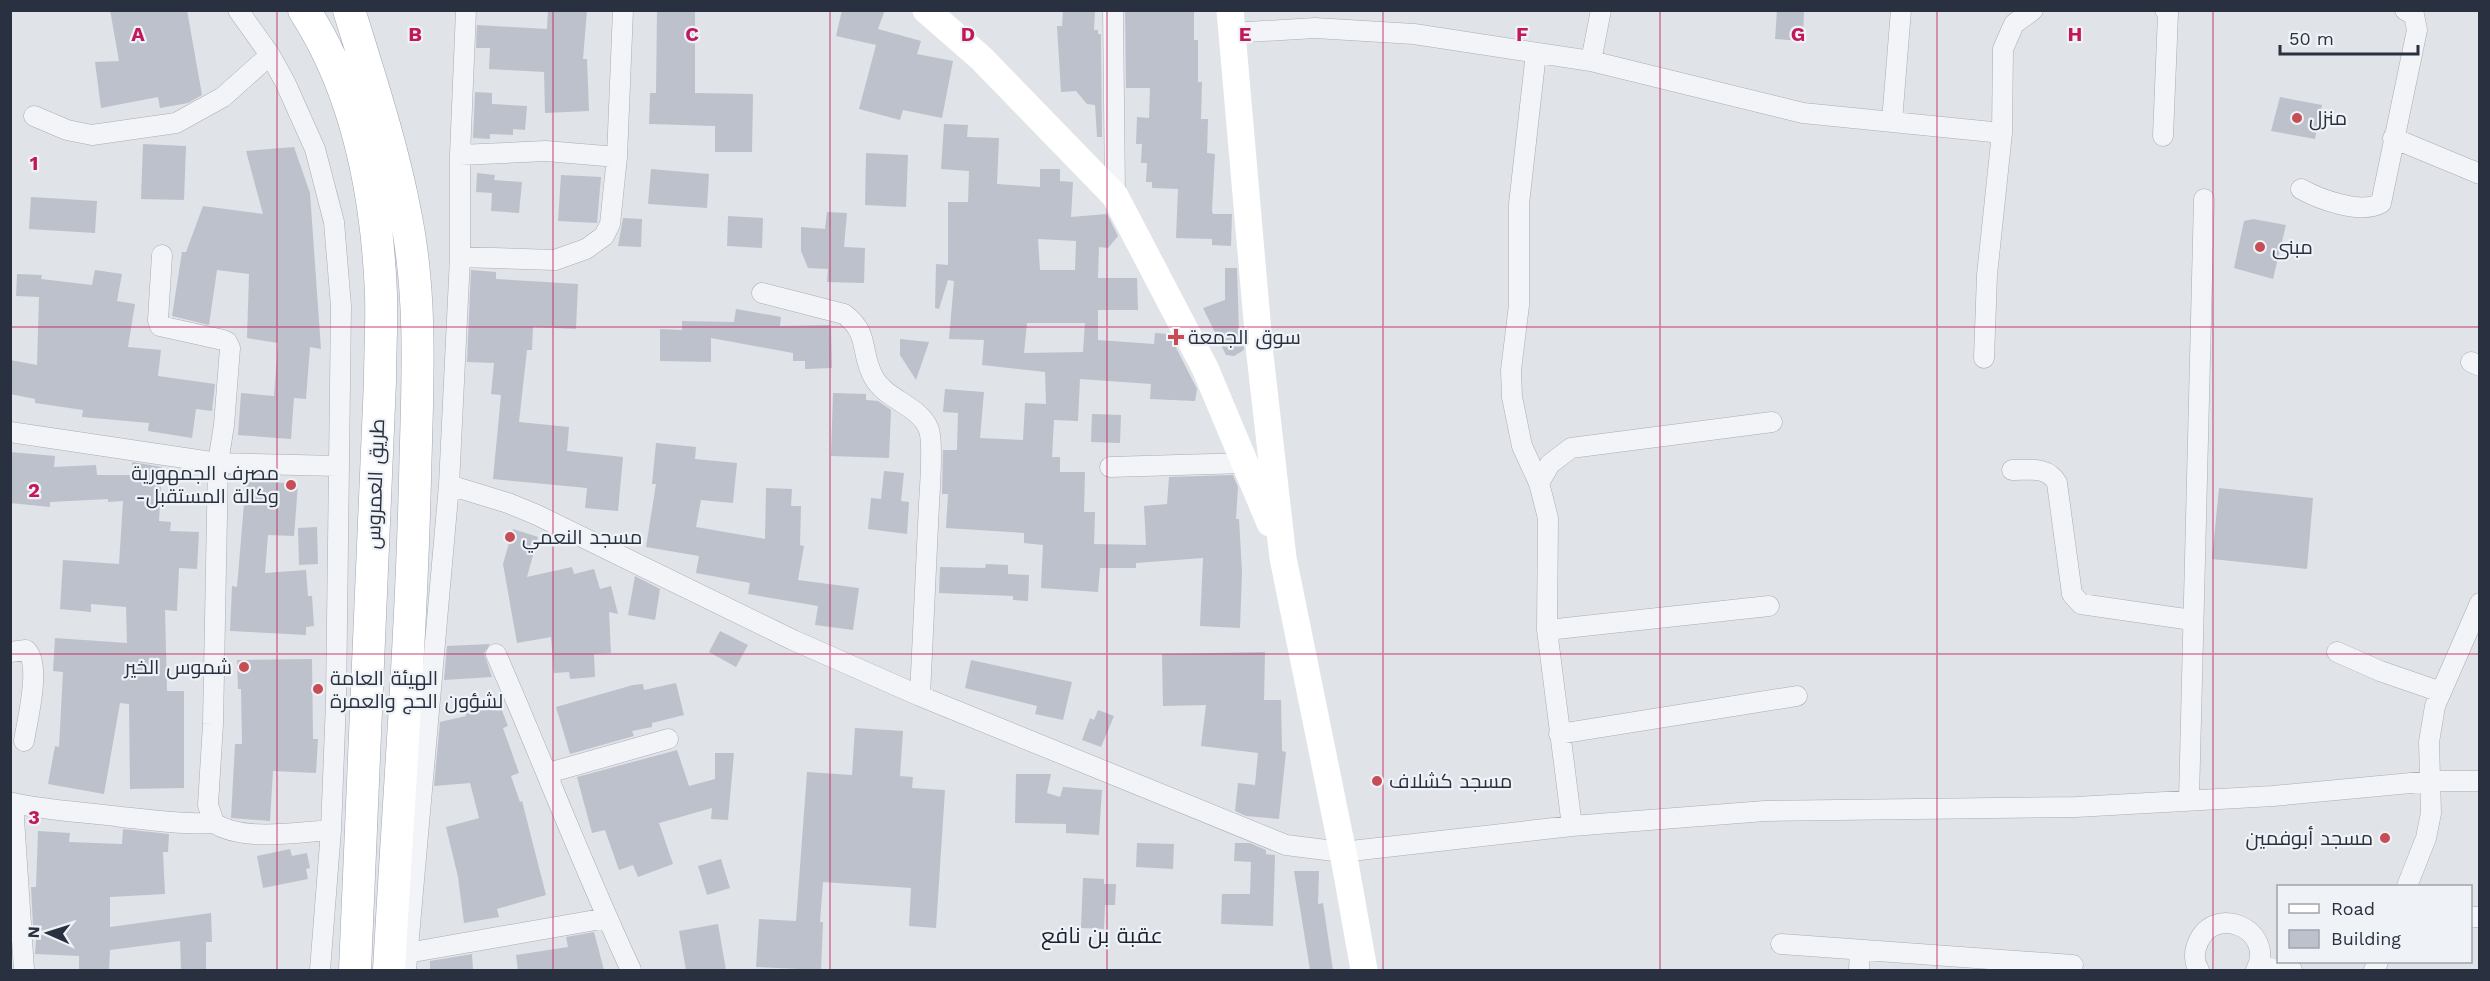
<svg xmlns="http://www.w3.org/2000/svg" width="2490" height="981" viewBox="0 0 2490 981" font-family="'Work Sans',Cairo,sans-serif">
  <rect width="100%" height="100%" fill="#e0e3e8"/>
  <path fill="#bdc1cb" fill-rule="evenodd" d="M110 10H187L202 95 188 103 160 108 158 97 101 108 95 62 119 61Z
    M548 10H587L583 59H587L589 111 545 113 544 72 489 69 490 48H476L477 25 547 29Z
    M842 10H885L878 29 921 41 917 54 953 61 942 118 903 110 900 120 859 109 876 45 836 36Z
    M1063 10H1095L1094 30H1098V34H1101L1102 137H1097L1095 105 1087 104 1076 91 1061 92 1057 26H1062Z
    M1125 10H1194V40H1198V82H1202L1201 119H1208L1207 153 1215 154 1212 211 1213 214H1232L1231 246 1212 245V239L1176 238 1178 189 1152 188V182H1146L1147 163H1141L1142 144H1136L1137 117 1149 118 1150 88H1126Z
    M1777 10H1804L1803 41 1775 39Z
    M657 12H695V93L753 94 752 152H715V126L649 124 650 93H656Z
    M475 92 492 93V104L527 106 525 130 513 129V135L490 134V139L473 138Z
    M2280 97 2322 105 2315 139 2271 131Z
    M944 124 968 125 967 137 999 138 997 184 1040 187V169H1060V181L1073 182 1071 217 1107 214 1118 236 1108 248 1099 247 1098 278H1137L1138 310H1098V340L1154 344 1155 333 1169 334 1197 389 1195 401 1150 399 1151 384 1080 379 1078 421 1054 420 1052 457H1060V472H1085L1084 512H1095L1094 544 1146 545 1144 506 1167 504 1169 477 1233 475 1238 487 1236 519H1239L1242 572 1240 628 1200 626 1203 558 1136 563V568H1100L1098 592 1041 588 1043 545 1024 543V533L946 528 948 494H942L943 450H957L958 413 943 412 945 389 984 392 980 438 1023 440 1025 403 1046 404 1045 372 982 365 984 340 949 339 954 281 948 280 939 309 935 308 936 264 948 265V202H968L969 171 941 169ZM1038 239 1076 241 1075 270H1040ZM1027 323H1085L1083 352 1024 353Z
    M143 144 186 146 184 200 141 199Z
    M294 147 310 193 321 349 310 347 306 399 294 398 291 439 238 435 241 393 274 396 278 343 247 338 249 274 217 270 209 325 172 316 182 252H186L203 206 263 214 246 151Z
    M866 153 908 155 906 207 865 205Z
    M651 169 709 174 707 208 648 204Z
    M477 173 495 175 494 180 522 182 519 213 491 211 492 193 476 192Z
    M561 175 601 177 597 223 558 221Z
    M31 197 97 201 95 233 29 229Z
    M827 212 847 213 844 247 865 248 864 283 827 282 828 269 808 268 801 251V227L825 229Z
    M728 216 763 218 762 248 727 246Z
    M623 218 642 219 641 247 618 246Z
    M2253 219 2286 225 2273 279 2234 268 2244 221Z
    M1225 268H1237L1239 333 1242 334 1244 350 1234 356 1226 355 1203 308 1225 300Z
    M95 270 122 274 117 301 135 304 128 347 161 350 158 376 215 384 212 411 196 409 192 438 148 431 149 423 82 417 83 410 35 403V399L10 394V360L37 365 39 297 16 296 17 274 42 275 41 279 92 285Z
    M471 270 496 272V279L578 284 576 329 533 327 532 350H527L519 422 569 427 567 451 623 457 618 511 585 508 587 488 493 479 501 395 491 394 494 363 467 362Z
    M736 309 781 317 780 326 831 325 832 368 805 369V361H793V353L711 338V362L660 361V329L682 330V321L734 322Z
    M900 339 929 342 916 380 900 355Z
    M833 393 866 394V400L878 401 891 410 889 458 831 456Z
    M1092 414 1121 415 1120 443 1091 442Z
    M656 443 696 447 695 459 737 463 733 503 701 500 696 527 765 539 766 488 792 489 791 506H801L800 545 804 546 798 580 859 588 853 630 815 625 818 606 748 594 750 583 696 573 699 556 646 547 656 484H652Z
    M10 452 55 456 54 467 96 465 97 475H132V462L162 467 159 521 171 522 170 531 199 532 197 569 179 568 177 611 165 610 167 691H184V788L130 789 129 704 120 703 104 794 48 784 55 746 59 747 63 672 53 671 55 638 127 643 126 607 91 604V612L60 609 63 560 119 564 123 501 108 502V499L50 502V507L10 503Z
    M884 471 904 473 901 501 909 502 907 534 868 529 871 498 881 499Z
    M246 480 298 484 294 536 268 535 265 573 306 570 308 596H312L314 626 306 627V635L230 631 232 586 237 587Z
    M2219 488 2313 498 2307 569 2212 559Z
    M317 527 318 564 299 565 298 528Z
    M513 529 538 537 527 577 572 567 574 574 594 569 600 589 611 586 618 614 609 612 611 653 594 654 595 677 570 679 569 672 554 673 551 637 517 643 503 564Z
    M986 564 1008 565V574L1029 575 1028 601 1013 600V596L939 593 940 567 985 568Z
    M635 576 660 589 655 620 628 615Z
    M720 631 748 645 736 667 709 652Z
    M490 644 484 653 492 677 444 680 447 646Z
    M1265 652 1264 700H1281L1282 751 1286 752 1279 819 1246 816 1235 811 1238 783 1255 785 1258 753 1201 746 1206 705 1163 706 1162 654Z
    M312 659 313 739H318L316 773 273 771 270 821 231 818 235 744H242L241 689H238L237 660Z
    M971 660 1072 682 1063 720 1035 714 1037 706 965 688Z
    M676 683 684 715 652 723V727L632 731 634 736 570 754 556 707 633 685 643 684 644 690Z
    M497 698 508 726 503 728 519 773 511 776 520 802 522 801 546 895 497 909 499 917 464 923 458 877 446 827 479 818 470 783 434 786 440 722 466 716 464 711Z
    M1098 710 1114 716 1101 747 1082 740 1090 718 1094 720Z
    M855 728 903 731 900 776 913 777 912 788 945 790 936 928 909 926 911 888 823 882 820 922H823L821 970 756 967 759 919 796 921 807 772 852 775Z
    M677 750 689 786 715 779V753H734L728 820 711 819 712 808 659 823 673 864 638 877 633 865 619 870 605 830 592 833 577 777Z
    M1016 774H1051L1047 793 1060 797 1063 787 1102 790 1099 835 1066 833V824L1015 823Z
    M123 829 169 834 168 852H163L165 894 110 897V927L211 913 212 942H206V970H181L180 941 110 950 109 970H79V956L35 954 37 926H33L31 887H36L38 831 70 833 69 842 122 844Z
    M1137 843 1174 844 1173 869 1136 867Z
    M1235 843H1250L1266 850V854L1275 855 1273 926 1221 924 1222 894H1250L1251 862 1234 861Z
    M290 849 292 856 307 853 310 868 306 869 308 879 263 888 257 856Z
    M721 859 730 888 707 895 698 866Z
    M1294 871H1319L1318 904 1323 903 1333 970H1310Z
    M1083 878 1104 879V884H1116L1115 905H1105L1104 929 1081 928Z
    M718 924 726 970H686L679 931Z
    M594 932 604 970H518L516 955 568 947 566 937Z
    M472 954 473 970H430V961Z"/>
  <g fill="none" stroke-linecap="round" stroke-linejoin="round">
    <defs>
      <path id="street" d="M238 10 270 55 285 82 315 149 334 222 341 306 336 702 331 830 320 970
        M1113 10 1115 196
        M1231 33 1315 28 1414 34 1591 61 1803 113 2002 133
        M1536 53 1519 204V305L1511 370 1512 397 1522 446 1539 483 1548 518 1547 630 1572 826
        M1591 61 1601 10
        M34 116 67 130 92 135 176 123 223 97 270 55
        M1892 121 1901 10
        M2163 136 2168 14 2165 10
        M2393 138 2480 174
        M460 155 546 151 617 157
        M2301 189C2319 199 2361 215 2381 203L2417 30 2414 15 2405 10
        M460 257 555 260 586 249 604 236 610 224 617 157 623 10
        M762 293 844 314C871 334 859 352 874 378 886 400 921 406 929 430 933 442 930 489 929 504 926 568 923 632 920 696
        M1984 358 1987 275 2002 133 2003 49 2014 24 2033 10
        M2471 362 2480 366
        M10 432 218 463 339 466
        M1110 467 1246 463
        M2012 470C2029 470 2048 466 2057 483L2072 594 2081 604 2192 620
        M1539 483 1550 464 1571 448 1772 422
        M449 485 508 503 537 515 793 640 920 696 1286 845 1342 852 1572 826 1765 811 2076 807 2273 796 2432 781H2480
        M1547 630 1769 606
        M10 652 26 650C42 664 27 721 24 741
        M2337 652 2380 671 2441 692
        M496 654C542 759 583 867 631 970
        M1559 734 1797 696
        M548 773 668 739
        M2189 799 2204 199
        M214 823C243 842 297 832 331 830
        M2407 886 2426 838 2431 813 2429 742 2435 706 2480 603
        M2470 917H2480
        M1781 944 2073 965
        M407 953 607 918
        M2258 967 2292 970
        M24 970 13 803C49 811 85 812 122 817 153 820 183 825 214 823L208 805 213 724 218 463 224 425 230 348 227 342 223 340 160 326 158 320 162 255
        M406 970 449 485 460 257V155L466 10
        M1859 970 1860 951
        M2199 970C2195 964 2194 955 2196 948 2210 900 2277 929 2256 970
        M2374 970 2378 962"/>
      <path id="primary" d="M304 10C358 93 377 197 381 294 382 323 380 352 380 381L355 970
        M349 10C370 78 393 147 406 217 423 303 417 393 415 479 411 643 398 807 389 970"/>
    </defs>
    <use href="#street" stroke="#a9adb5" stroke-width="21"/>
    <use href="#primary" stroke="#a0a6b3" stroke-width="33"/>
    <use href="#street" stroke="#f2f4f7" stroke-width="20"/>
    <path stroke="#fff" stroke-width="27" d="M926 10 981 58 1115 196 1205 368 1270 523
      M1230 10 1260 355 1283 558 1345 863 1364 970"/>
    <use href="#primary" stroke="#fff" stroke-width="32"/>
  </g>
  <path fill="none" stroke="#c2185b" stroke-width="1.5" stroke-opacity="0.55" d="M277 10V970M553 10V970M830 10V970M1107 10V970M1383 10V970M1660 10V970M1937 10V970M2213 10V970M10 327H2480M10 654H2480"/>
  <g fill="#c64c55" stroke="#eff2f6" stroke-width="2">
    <circle cx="2297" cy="118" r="6"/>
    <circle cx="2260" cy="247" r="6"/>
    <path d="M1173 328h6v6h6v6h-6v6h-6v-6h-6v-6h6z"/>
    <circle cx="291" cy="485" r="6"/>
    <circle cx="510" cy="537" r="6"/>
    <circle cx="244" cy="667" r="6"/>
    <circle cx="318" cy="689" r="6"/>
    <circle cx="1377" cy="781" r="6"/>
    <circle cx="2385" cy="838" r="6"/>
  </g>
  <g text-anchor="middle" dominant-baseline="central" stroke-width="4.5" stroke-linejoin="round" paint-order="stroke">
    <g font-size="20" fill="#29303f" stroke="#eff2f6" text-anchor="start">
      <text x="2309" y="118">منزل</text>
      <text x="2272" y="247">مبنى</text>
      <text x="1188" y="337">سوق الجمعة</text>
      <text x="279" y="473" text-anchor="end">مصرف الجمهورية<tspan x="279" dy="23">-وكالة المستقبل</tspan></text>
      <text x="522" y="537">مسجد النعمي</text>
      <text x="232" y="667" text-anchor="end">شموس الخير</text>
      <text x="330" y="678">الهيئة العامة<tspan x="330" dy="23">لشؤون الحج والعمرة</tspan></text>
      <text x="1389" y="781">مسجد كشلاف</text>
      <text x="2373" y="838" text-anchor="end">مسجد أبوفمين</text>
    </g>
    <g font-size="20" fill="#29303f" stroke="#eff2f6">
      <text transform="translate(375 484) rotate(-88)">طريق العمروس</text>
    </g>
    <g font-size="22" fill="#1c212f" stroke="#eff2f6">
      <text x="1102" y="935">عقبة بن نافع</text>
    </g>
  </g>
  <g font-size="20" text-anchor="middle" font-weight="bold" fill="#c2185b" stroke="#eff2f6" stroke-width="4.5" stroke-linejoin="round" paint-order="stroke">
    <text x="138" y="41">A</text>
    <text x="415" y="41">B</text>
    <text x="692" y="41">C</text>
    <text x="968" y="41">D</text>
    <text x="1245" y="41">E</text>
    <text x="1522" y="41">F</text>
    <text x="1798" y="41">G</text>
    <text x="2075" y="41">H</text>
    <text x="34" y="170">1</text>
    <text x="34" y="497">2</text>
    <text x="34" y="824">3</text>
  </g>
  <rect width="2490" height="981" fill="none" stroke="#29303f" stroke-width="24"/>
  <rect x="2277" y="885" width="195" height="78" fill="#eff2f6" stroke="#a0a4ad" stroke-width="1.5"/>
  <rect x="2289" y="904" width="30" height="9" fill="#ffffff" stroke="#a0a4ad" stroke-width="1.5"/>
  <text x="2331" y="915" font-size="18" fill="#29303f">Road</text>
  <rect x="2289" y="930" width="30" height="18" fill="#bdc1cb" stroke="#a0a4ad" stroke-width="1.5"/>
  <text x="2331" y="945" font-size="18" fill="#29303f">Building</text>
  <g transform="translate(48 933) rotate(273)" stroke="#eff2f6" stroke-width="4.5" paint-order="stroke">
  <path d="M0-4.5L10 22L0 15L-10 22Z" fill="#29303f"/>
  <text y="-9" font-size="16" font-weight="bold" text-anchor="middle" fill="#29303f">N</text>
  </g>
  <path d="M2280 45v9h138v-9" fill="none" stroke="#29303f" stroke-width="3"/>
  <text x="2289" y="45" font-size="18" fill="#29303f" stroke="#eff2f6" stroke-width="4.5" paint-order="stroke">50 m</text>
</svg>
